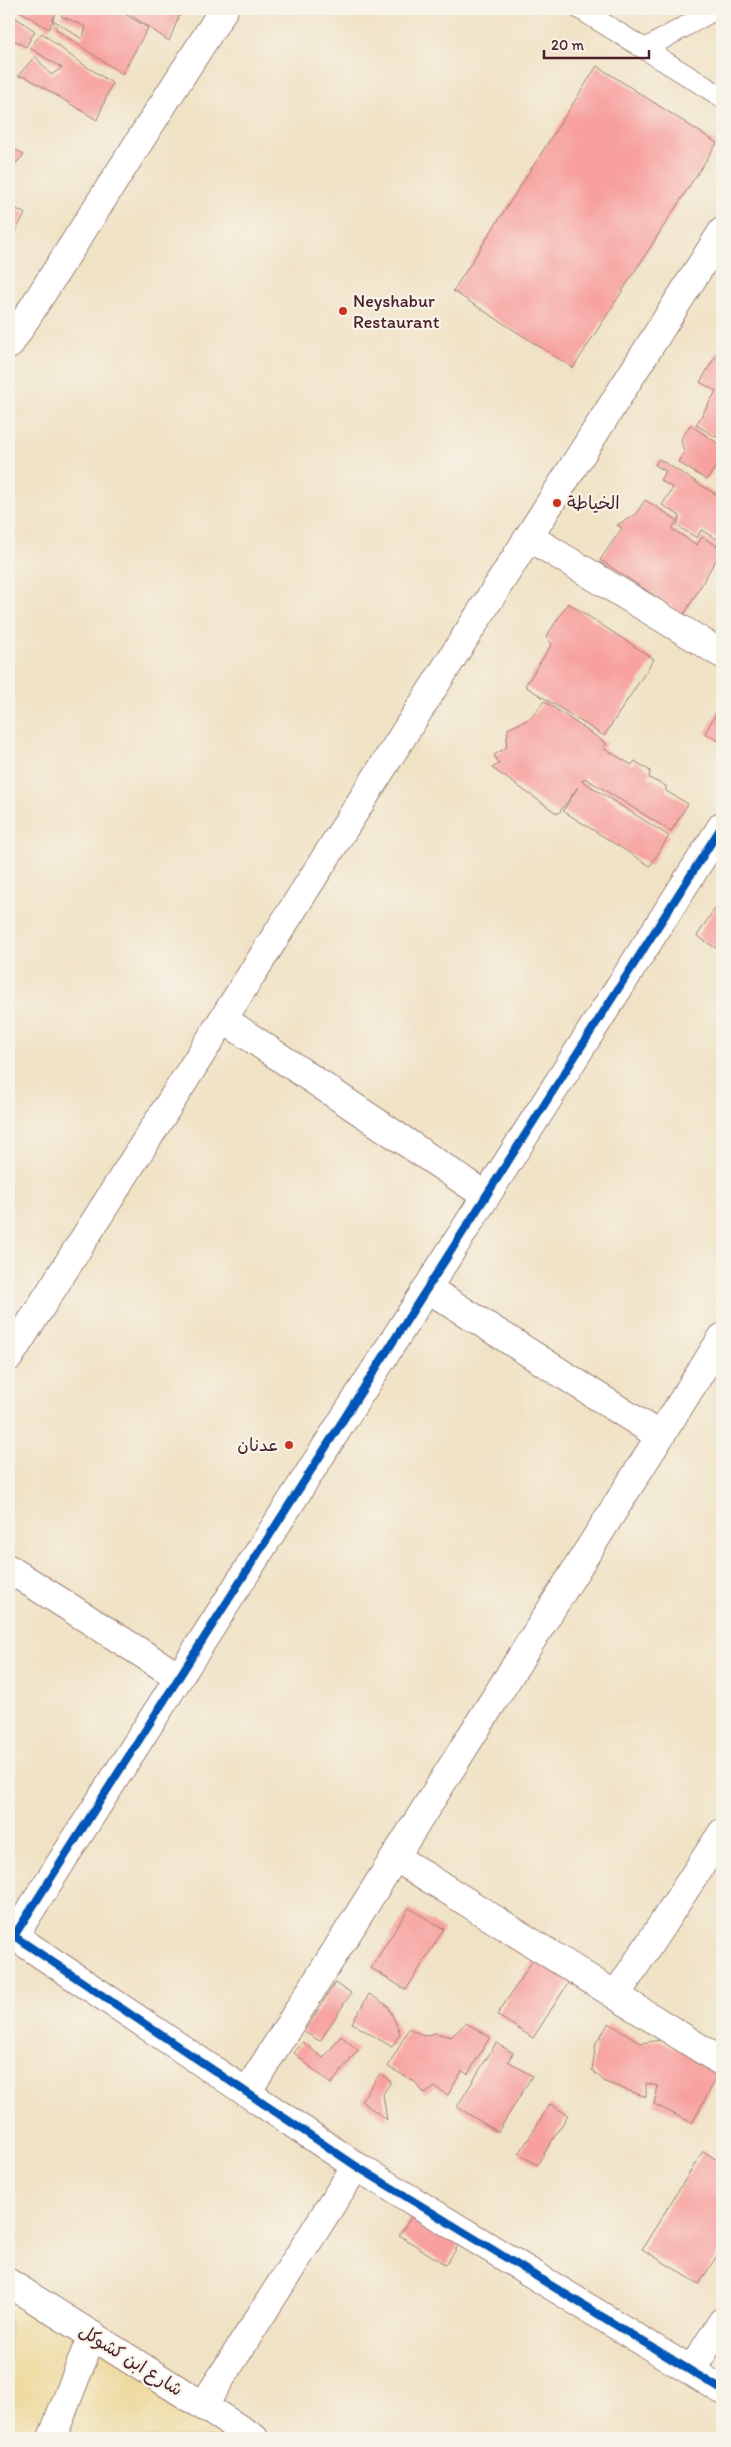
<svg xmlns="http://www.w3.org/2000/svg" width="731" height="2447" viewBox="0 0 731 2447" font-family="Itim,'Playpen Sans Arabic',sans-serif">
  <rect width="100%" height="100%" fill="#f7f3e8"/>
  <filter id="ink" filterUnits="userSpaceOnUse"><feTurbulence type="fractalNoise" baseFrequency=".02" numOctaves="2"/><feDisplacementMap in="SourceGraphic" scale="10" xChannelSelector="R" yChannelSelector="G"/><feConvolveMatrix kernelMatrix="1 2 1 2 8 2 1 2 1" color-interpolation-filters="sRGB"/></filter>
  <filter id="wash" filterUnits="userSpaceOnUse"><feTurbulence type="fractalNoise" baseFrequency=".0096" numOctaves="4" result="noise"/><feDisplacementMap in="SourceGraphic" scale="20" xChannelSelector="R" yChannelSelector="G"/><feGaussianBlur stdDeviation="1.12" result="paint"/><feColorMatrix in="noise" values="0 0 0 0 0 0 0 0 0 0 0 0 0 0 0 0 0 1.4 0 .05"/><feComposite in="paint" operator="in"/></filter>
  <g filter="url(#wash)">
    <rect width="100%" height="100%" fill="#f0e2c5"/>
    <path fill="#eeda9e" stroke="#9c7c64" d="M9 2283 240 2438H9Z"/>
    <g id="blocks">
      <path fill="#f7a09f" d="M16 9H57L49 29Z
        M68 9H117L148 28 122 74 58 31 52 19 82 39 86 27 61 16Z
        M122 9H182L169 41Z
        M9 13 35 31 26 47 9 37Z
        M42 33 75 59 112 83 97 120 26 77 18 76 35 56 51 75 62 68 30 48Z
        M597 66 717 143 573 368 453 291Z
        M9 145 24 155 9 170Z
        M9 204 25 214 9 242Z
        M718 352 722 354V440L696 425 716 391 700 382Z
        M690 425 722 446V457L707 480 678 462 684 452 681 439Z
        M659 459 722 498V538L720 541 701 530 697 538 677 526 680 516 662 505 673 488 660 480 666 471 655 465Z
        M722 460V479L716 469Z
        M645 500 677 520 672 529 697 545 702 537 722 549 684 615 600 560 622 528 617 525 636 514Z
        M568 603 654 659 604 736 525 686 552 644 546 637Z
        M544 701 607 744 603 748 632 765 635 761 650 771 649 778 666 786V791L688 804 671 831 585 778 582 781 669 836 650 866 563 811 578 787 558 814 492 768 499 764 494 755 506 748 508 729 531 718Z
        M722 703V743L705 733Z
        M722 897V952L697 936Z
        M409 1908 444 1929 406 1990 371 1968Z
        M539 1951 574 1974 533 2038 497 2015Z
        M335 1983 351 1993 320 2041 304 2032Z
        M369 1994 388 2006 400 2033 392 2047 352 2023Z
        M466 2023 490 2037 468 2074 462 2071 448 2095 435 2087 425 2094 414 2081 388 2067 409 2028 424 2036 435 2033 451 2037Z
        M609 2023 641 2043 660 2040 720 2072 692 2123 654 2104 658 2086 646 2083V2097L605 2082 592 2070 596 2043Z
        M341 2036 358 2050 331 2084 294 2053 303 2042 323 2058Z
        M496 2043 513 2053 508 2061 532 2076 498 2132 457 2107Z
        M380 2074 391 2082 383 2094 387 2120 361 2101Z
        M550 2104 568 2115 537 2165 519 2154Z
        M703 2151 722 2163V2217L719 2223 722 2228V2248L699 2284 642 2249Z
        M416 2210 462 2240 446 2265 399 2235Z"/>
    </g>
  </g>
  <g filter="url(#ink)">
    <use href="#blocks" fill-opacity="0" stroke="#9d8078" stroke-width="1"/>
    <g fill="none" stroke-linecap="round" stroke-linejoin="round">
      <defs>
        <path id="service" d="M580 9 722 97
          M645 49 716 9"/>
        <path id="minor" d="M9 345 224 9
          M529 537 722 654
          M722 826 14 1936 356 2166 722 2390
          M223 1019 486 1196
          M427 1288 660 1436
          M9 1569 179 1677
          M395 1857 722 2062
          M616 1995 722 1833
          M247 2092 722 1338
          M691 2371 722 2322
          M203 2406 356 2166
          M52 2438 92 2335"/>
        <path id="tertiary" d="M9 1357 722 232
          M9 2283 254 2438"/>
      </defs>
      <use href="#service" stroke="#9d8078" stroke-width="22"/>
      <use href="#minor" stroke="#9d8078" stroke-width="30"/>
      <use href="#tertiary" stroke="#9d8078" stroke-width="30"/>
      <use href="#service" stroke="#fff" stroke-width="20"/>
      <use href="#minor" stroke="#fff" stroke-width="28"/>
      <use href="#tertiary" stroke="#fff" stroke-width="28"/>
      <defs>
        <path id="cycleway" d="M722 826 14 1936 356 2166 722 2390"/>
      </defs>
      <use href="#cycleway" stroke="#f7f3e8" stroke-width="11"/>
      <use href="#cycleway" stroke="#0057b8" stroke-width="8"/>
    </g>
  </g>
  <g fill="#c8321e" stroke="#f7f3e8" stroke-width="2">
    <circle cx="343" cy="311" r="5"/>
    <circle cx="557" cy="503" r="5"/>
    <circle cx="289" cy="1445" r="5"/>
  </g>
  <g text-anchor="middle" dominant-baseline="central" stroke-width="4.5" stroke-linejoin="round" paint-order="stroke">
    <g font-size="18" fill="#4a1f2b" stroke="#f7f3e8" text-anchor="start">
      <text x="353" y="301">Neyshabur<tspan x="353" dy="21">Restaurant</tspan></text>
      <text x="567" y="503">الخياطة</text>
      <text x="279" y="1445" text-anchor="end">عدنان</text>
    </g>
    <g font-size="18" fill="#4a1f2b" stroke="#f7f3e8">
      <text transform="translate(131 2360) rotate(32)">شارع ابن كشوكل</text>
    </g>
  </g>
  <rect width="731" height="2447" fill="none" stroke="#f7f3e8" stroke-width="30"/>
  <path d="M544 50v8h105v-8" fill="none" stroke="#4a1f2b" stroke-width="2.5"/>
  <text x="551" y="50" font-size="15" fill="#4a1f2b" stroke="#f7f3e8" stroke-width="4" paint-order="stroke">20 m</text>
</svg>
